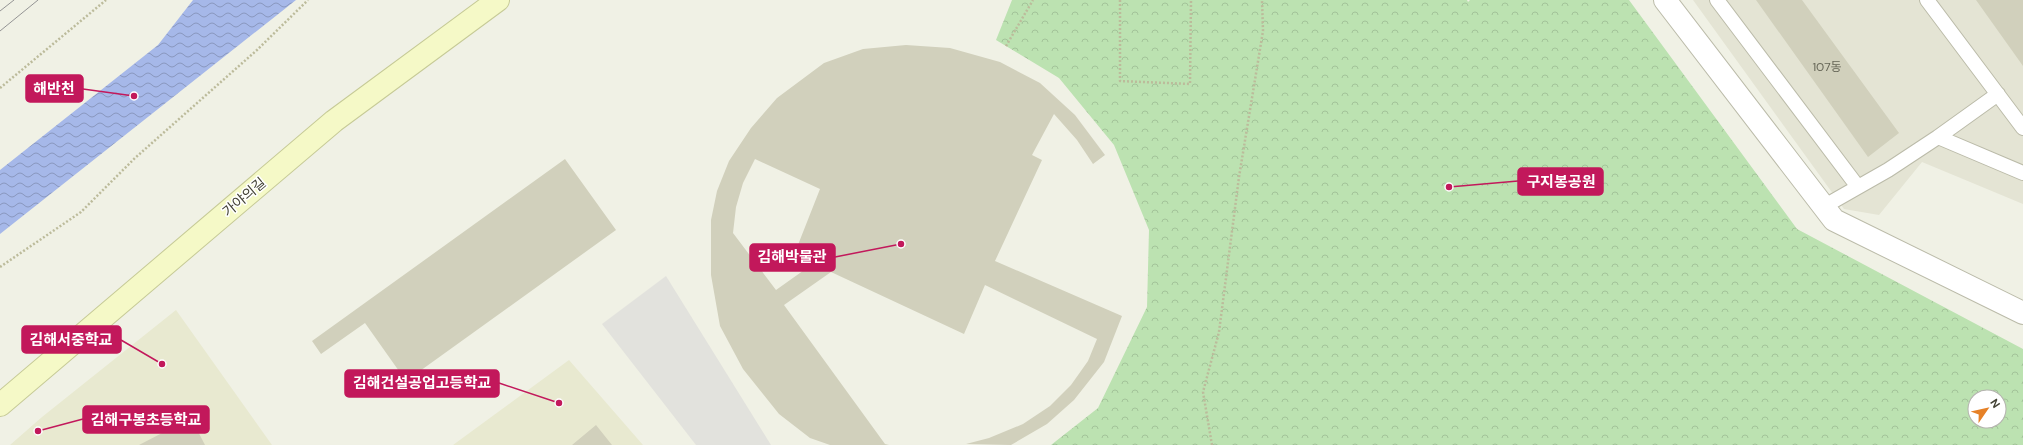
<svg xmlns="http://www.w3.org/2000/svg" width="2023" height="445" viewBox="0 0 2023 445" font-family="'DM Sans','Noto Sans KR',sans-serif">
  <defs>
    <pattern id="park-crowns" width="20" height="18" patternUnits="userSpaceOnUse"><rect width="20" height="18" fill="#bce2b1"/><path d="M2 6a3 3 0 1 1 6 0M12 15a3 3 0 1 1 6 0" fill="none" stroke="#a3c399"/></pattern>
    <pattern id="water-waves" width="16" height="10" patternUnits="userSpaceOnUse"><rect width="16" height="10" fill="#a6b8e9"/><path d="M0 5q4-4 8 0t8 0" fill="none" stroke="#8997be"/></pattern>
  </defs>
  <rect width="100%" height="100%" fill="#f0f1e5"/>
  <path fill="#e4e4d4" d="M1693 0H2023V204L1922 162 1879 215 1844 209Z"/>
  <path fill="#e8e9d0" d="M176 310 272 445H10L42 417Z
    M569 360 643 445H453Z"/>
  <path fill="url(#park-crowns)" fill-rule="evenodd" d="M1012 0H1467L1468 2 1470 0H1629L1797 229 2023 349V445H1051L1098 408 1147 307 1149 230 1114 145 1059 78 996 40ZM1975 397H1999V421H1975Z"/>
  <path fill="#e2e2dd" d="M666 276 771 445H696L602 324Z"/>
  <path fill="url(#water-waves)" d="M193 0H296L0 234V170L158 45Z"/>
  <path fill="#d1d0bc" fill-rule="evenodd" d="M1756 0H1802L1899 133 1868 157Z
    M1976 0H2023V66Z
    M906 45 950 48 1000 62 1040 83 1075 115 1105 155 1093 164 1077 140 1054 114 1032 155 1042 160 995 261 1122 316 1104 362 1074 400 1047 424 1011 445 966 444 989 438 1023 424 1050 406 1071 385 1088 361 1097 339 985 285 964 334 831 272 784 305 885 444 889 445H830L810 438 779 414 743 369 720 326 711 275V220L717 191 729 161 751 128 777 98 824 63 863 49ZM755 159 820 189 794 255 814 263 776 290 733 233 736 207 743 183Z
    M565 159 616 230 406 381 365 323 321 354 312 341Z
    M191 418 205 445H139Z
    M596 425 612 445H572Z"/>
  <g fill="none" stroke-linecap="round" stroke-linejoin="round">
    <defs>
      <path id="lane" d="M1717 0 1858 187
        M1927 0 2023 128
        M1938 137 1998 94
        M1823 207 1888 170 1938 137 2023 173"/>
      <path id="street" d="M1665 0 1834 220 2023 313"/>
      <path id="secondary" d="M0 405 334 121 498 0"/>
    </defs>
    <use href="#lane" stroke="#bbbba9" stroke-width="16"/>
    <use href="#street" stroke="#bbbba9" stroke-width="24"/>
    <use href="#secondary" stroke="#c6ca96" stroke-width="24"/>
    <path stroke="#bcbb9b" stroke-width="2.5" stroke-dasharray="2 2" stroke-linecap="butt" d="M1120 0V81L1190 84 1191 0
      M1006 46 1033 0
      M0 88 106 0
      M0 267 81 212 135 158 257 50 308 0
      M1212 445 1203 392 1219 332 1239 177 1263 31 1262 0"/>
    <use href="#lane" stroke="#fff" stroke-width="14"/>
    <use href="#street" stroke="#fff" stroke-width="22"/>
    <use href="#secondary" stroke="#f5f9c7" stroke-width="22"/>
    <path stroke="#949494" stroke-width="1" d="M0 11 14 0
      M0 31 38 0"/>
  </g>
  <g text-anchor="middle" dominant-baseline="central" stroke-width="3" stroke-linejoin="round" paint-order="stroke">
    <g font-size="12" fill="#666657">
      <text x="1827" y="67">107동</text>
    </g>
    <g font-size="14" fill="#434235" stroke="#fff">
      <text transform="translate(244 197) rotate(-40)">가야의길</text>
    </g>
  </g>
  <path fill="none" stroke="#c2185b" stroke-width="1.5" d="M134 96L83 89M1449 187L1518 181M901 244L835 257M162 364L121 340M559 403L499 383M38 431L83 419"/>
  <g fill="#c2185b" stroke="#fff" stroke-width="1.5">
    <circle cx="134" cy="96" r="4"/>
    <circle cx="1449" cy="187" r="4"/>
    <circle cx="901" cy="244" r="4"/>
    <circle cx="162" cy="364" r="4"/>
    <circle cx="559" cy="403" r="4"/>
    <circle cx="38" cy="431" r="4"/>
  </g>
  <g fill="#c2185b" stroke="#c2185b" stroke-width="1.5">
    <rect x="26" y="75" width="57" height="27" rx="4"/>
    <rect x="1518" y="168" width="85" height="27" rx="4"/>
    <rect x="750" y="244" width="85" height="27" rx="4"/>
    <rect x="22" y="326" width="99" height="27" rx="4"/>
    <rect x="345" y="370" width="154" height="27" rx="4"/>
    <rect x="83" y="406" width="126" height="27" rx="4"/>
  </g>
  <g font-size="15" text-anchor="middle" font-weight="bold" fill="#fff">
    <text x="54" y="94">해반천</text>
    <text x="1561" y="187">구지봉공원</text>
    <text x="792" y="262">김해박물관</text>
    <text x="71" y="345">김해서중학교</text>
    <text x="422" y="388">김해건설공업고등학교</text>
    <text x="146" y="425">김해구봉초등학교</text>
  </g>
  <g transform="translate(1987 409) rotate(56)"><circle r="19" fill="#ffffff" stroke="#b4b3ae"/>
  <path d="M0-3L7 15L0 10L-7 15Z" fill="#e68127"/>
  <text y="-6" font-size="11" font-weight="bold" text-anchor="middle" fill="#434235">N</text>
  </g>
</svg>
